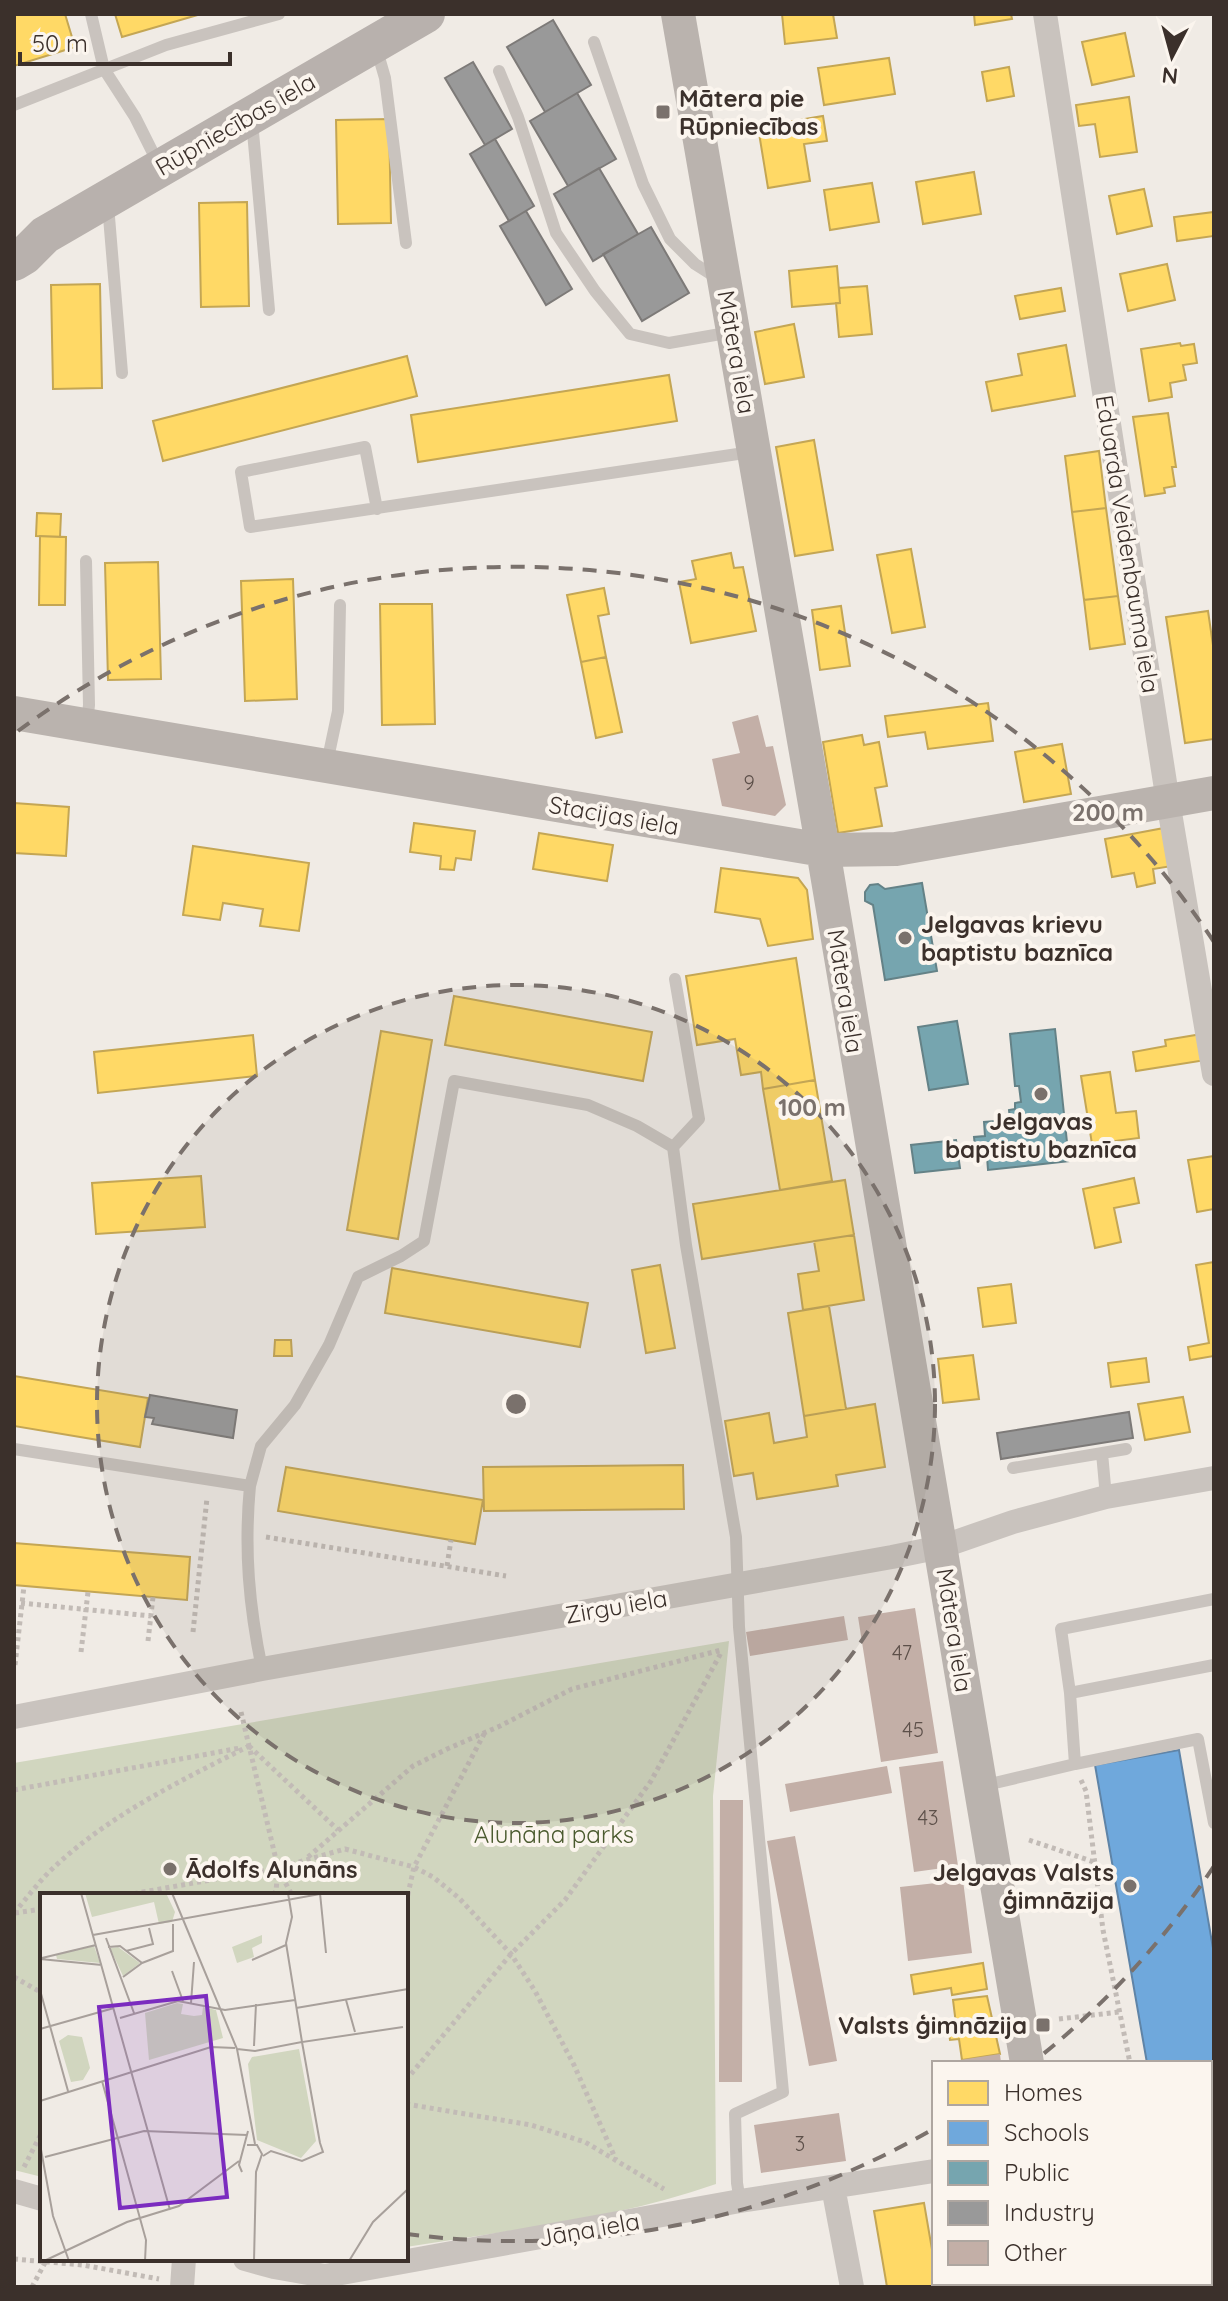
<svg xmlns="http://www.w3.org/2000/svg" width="1228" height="2301" viewBox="0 0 1228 2301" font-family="Quicksand,sans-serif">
  <rect width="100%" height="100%" fill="#f0ebe5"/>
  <path fill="#d1d6bf" d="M729 1641 713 1796 716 2184C617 2219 509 2230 406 2247V1895H42V2177L14 2170V1763Z"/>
  <path fill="#ffd966" stroke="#c4a654" stroke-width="2" d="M14 14H65L75 47 14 66Z
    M115 14H201L122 37Z
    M782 14H833L837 38 785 44Z
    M974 14H1011L1012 19 975 25Z
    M1125 33 1134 76 1092 85 1082 42Z
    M889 58 895 94 824 105 818 68Z
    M1009 67 1014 96 987 101 982 72Z
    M1129 97 1137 152 1100 157 1095 124 1079 126 1076 105Z
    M823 116 827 141 804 144 810 181 768 188 758 127Z
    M389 119 391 223 338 224 336 120Z
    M974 172 981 214 923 224 916 182Z
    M872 183 879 222 830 230 824 190Z
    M1144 189 1152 226 1117 234 1109 196Z
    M247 202 249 306 201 307 199 203Z
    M1214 212V236L1177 241 1174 217Z
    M1167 264 1175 300 1128 311 1120 274Z
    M837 266 840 303 792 307 789 271Z
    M100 284 102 388 53 389 51 285Z
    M867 286 872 334 839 337 836 303H840L839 288Z
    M1061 288 1065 311 1020 319 1015 296Z
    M794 324 804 377 765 384 755 332Z
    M1180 343 1181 346 1194 344 1197 363 1183 365 1186 380 1170 383 1172 397 1149 401 1141 349Z
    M1066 345 1075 396 992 411 986 382 1022 375 1018 354Z
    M407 356 417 396 163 461 153 421Z
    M669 375 677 421 418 462 411 415Z
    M1168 413 1176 467H1172L1175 486 1164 488 1165 493 1145 496 1133 417Z
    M814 440 833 550 795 556 776 447Z
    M1099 451 1106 508 1072 512 1065 456Z
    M1106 508 1118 596 1084 600 1072 512Z
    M37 513 61 514 60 537 36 536Z
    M40 536 66 537 65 605H39Z
    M911 549 925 627 892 633 877 555Z
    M731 553 734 568 743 567 756 631 691 643 679 582 696 579 692 561Z
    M158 562 161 679 108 680 105 563Z
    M293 579 297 699 245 701 241 581Z
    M604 588 609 614 598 616 606 657 581 662 567 595Z
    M1118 596 1125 644 1090 649 1084 600Z
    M380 604H432L435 724 382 725Z
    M841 606 850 666 820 670 812 610Z
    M1208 611 1214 652V739L1185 743 1166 617Z
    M606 657 622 732 596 738 581 662Z
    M988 703 993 741 928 749 925 732 888 737 885 716Z
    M862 735 864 745 879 742 887 786 875 788 882 826 838 833 823 742Z
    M1062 744 1071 794 1024 802 1015 752Z
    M14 803 69 807 66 856 14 853Z
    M414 823 475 831 471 860 456 858 454 870 440 869 441 856 410 852Z
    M1164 828 1172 866 1153 869 1155 883 1137 887 1134 873 1112 877 1105 839Z
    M539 833 613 845 607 881 533 869Z
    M193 846 309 863 299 931 260 926 263 909 223 903 220 920 183 915Z
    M721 868 798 878 807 890 813 939 768 946 760 919 715 912Z
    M796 958 815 1080 763 1089 761 1072 741 1075 735 1039 697 1045 686 976Z
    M454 996 652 1032 643 1081 445 1045Z
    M381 1031 432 1040 398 1239 347 1230Z
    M1202 1034 1206 1060 1136 1071 1133 1052 1166 1046 1165 1040Z
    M253 1035 257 1076 98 1093 94 1052Z
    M1110 1072 1116 1113 1136 1111 1139 1138 1092 1144 1081 1076Z
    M815 1080 832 1181 780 1190 763 1089Z
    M1214 1156V1209L1197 1212 1188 1160Z
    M201 1176 205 1227 96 1234 92 1183Z
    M1134 1178 1139 1203 1114 1208 1121 1242 1095 1248 1083 1189Z
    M845 1180 854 1235 702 1259 693 1204Z
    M854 1235 864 1300 803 1310 798 1274 819 1271 814 1241Z
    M1214 1262V1356L1190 1360 1188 1347 1209 1343 1196 1265Z
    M660 1265 675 1348 646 1353 632 1270Z
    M392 1268 588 1303 580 1347 385 1313Z
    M1011 1284 1016 1323 983 1327 978 1288Z
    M829 1306 846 1409 804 1416 788 1313Z
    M275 1340H291L292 1356H274Z
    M973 1355 979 1399 943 1403 938 1359Z
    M1146 1358 1149 1382 1111 1387 1108 1363Z
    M14 1376 148 1398 140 1447 14 1426Z
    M1183 1397 1190 1432 1145 1440 1138 1404Z
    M875 1404 885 1467 836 1475 838 1486 757 1499 753 1473 734 1476 725 1421 769 1413 774 1443 807 1437 804 1416Z
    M683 1465 684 1509 484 1511 483 1467Z
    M286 1467 483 1500 475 1544 278 1511Z
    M14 1543 190 1557 187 1600 14 1585Z
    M983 1963 987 1989 952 1995 951 1988 914 1994 911 1975Z
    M987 1996 1000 2054 962 2060 959 2039 950 2040 948 2026 956 2024 953 2000Z
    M924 2203 934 2261V2283H938V2287H887L874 2211Z"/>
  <path fill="#6fa8dc" stroke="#5f84a7" stroke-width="2" d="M1179 1750 1214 1954V2169H1210V2063H1147L1095 1765Z"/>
  <path fill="#76a5af" stroke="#648287" stroke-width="2" d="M922 883 937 971 885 980 873 905 865 901V892L870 885 878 884 885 889Z
    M957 1021 968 1084 929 1090 918 1027Z
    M1055 1029 1069 1161 988 1170 987 1157H976L974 1137 985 1136 984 1122 1010 1120 1009 1110 1015 1109V1103L1021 1102 1019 1086H1015L1010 1034Z
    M956 1140 960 1168 915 1173 911 1145Z"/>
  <path fill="#999" stroke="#7d7a78" stroke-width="2" d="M553 20 591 85 545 112 507 47Z
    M473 62 512 129 485 145 445 78Z
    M577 93 616 159 568 186 530 121Z
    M495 139 534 206 509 221 470 154Z
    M599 168 638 234 593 261 554 194Z
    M526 211 572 289 546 305 500 226Z
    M651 227 689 293 642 321 603 254Z
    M150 1395 237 1410 233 1438 152 1424 154 1418 145 1417Z
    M1129 1412 1133 1438 1001 1459 997 1433Z"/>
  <path fill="#c3afa7" d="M758 715 766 747 773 746 786 805 775 816 722 806 712 759 740 753 732 722Z
    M915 1608 938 1753 881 1762 858 1617Z
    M844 1616 848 1640 750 1656 746 1632Z
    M943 1761 958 1866 914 1872 899 1767Z
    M887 1766 892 1793 790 1812 785 1784Z
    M720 1800H743L742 2082H719Z
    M795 1836 837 2061 809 2066 767 1841Z
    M963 1880 972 1953 908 1961 900 1887Z
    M1000 2054 1001 2063H953V2061Z
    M839 2113 846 2161 761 2173 754 2125Z"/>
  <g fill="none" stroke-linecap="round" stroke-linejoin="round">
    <path stroke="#c2bbb6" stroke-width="5" stroke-dasharray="4 4" stroke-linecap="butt" d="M266 1537 506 1576
      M447 1566 451 1540
      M21 1603 151 1616
      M193 1632 207 1498
      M148 1641 153 1597
      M81 1652 88 1592
      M15 1665 24 1586
      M241 1712 278 1868 276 1891 273 1895
      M249 1746 338 1830
      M1081 1780 1086 1791 1103 1930 1130 2063
      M14 1790 240 1748
      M1029 1840 1094 1862
      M308 1857 413 1766 447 1749 500 1726 572 1689 721 1650
      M278 1869 292 1895
      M126 1895 278 1868 345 1849 414 1867 433 1877 459 1898 511 1954 535 1991 574 2065 616 2160
      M406 1903 414 1867 484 1734
      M14 1913C26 1899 37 1884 50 1871 107 1816 180 1781 249 1746
      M15 1913 42 1909
      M14 1977 42 1993
      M1059 2019 1119 2012
      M406 2080 511 1954 565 1900 651 1781 722 1651
      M406 2104 531 2125 585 2142 664 2189
      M24 2167 42 2132
      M1210 2201 1214 2200
      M14 2259 83 2265 159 2279
      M32 2287 47 2259"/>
    <path stroke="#c9c3be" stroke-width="12" d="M91 14 104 69 135 117 158 163
      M594 42 643 184 670 239 695 264 717 278
      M376 47 385 78 406 243
      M499 71 518 117 556 233 595 291 630 334 669 343 732 332
      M14 105 166 45 279 14
      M252 121 269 310
      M108 205 122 373
      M377 509 365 447 241 472 250 527 751 452
      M86 561 89 705 87 722
      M327 763 338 711 340 605
      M673 1147 699 1119 675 979
      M14 1449 250 1486C244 1550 249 1606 262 1669
      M1102 1453 1106 1497
      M1013 1468 1126 1449
      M250 1486 261 1446 295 1405 329 1345 358 1277 401 1256 424 1241 454 1081 588 1105 637 1126 673 1147 686 1245 736 1537 739 1627 783 2092 735 2114 737 2183 740 2201
      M1070 1693 1214 1665
      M1075 1764 1198 1739 1214 1823
      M982 1786 1075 1764 1070 1693 1061 1629 1214 1599
      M1173 2283 1174 2287"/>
    <path stroke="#c9c3be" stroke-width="24" d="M1045 14 1166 789 1214 1074
      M14 1717 262 1669 892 1557 941 1547 1013 1522 1106 1497 1214 1478
      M833 2187 852 2287
      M14 2191 42 2199
      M1210 2245 1214 2244
      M245 2259 274 2267 325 2276 740 2201 934 2171
      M182 2287 184 2259"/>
    <path stroke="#bab3ae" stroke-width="34" d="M678 14 823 850 1027 2063
      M14 713 823 850 896 849 1214 793
      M1063 2283 1064 2287"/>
    <path stroke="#b8b1ad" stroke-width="38" d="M14 262 24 256 45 235 426 14"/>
  </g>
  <circle cx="516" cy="1404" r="419" fill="#7a716c" fill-opacity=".12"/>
  <g fill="none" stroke="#7a716c" stroke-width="4" stroke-dasharray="14 10">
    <circle cx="516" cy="1404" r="419"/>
    <path d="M1214 1866A837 837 0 0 1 1037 2059M928 2132A837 837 0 0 1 407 2234M18 731A837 837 0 0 1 1214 942"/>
  </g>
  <g fill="#7a716c" stroke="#fbf5ee" stroke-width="3">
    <rect x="655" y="104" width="16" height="16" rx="4"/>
    <circle cx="905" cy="938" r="8"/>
    <circle cx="1041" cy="1094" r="8"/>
    <circle cx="170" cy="1869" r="8"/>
    <circle cx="1130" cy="1886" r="8"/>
    <rect x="1035" y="2017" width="16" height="16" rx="4"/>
  </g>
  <g text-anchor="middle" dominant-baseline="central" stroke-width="8" stroke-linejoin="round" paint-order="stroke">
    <g font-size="20" fill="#5d504a">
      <text x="749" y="782">9</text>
      <text x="902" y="1652">47</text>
      <text x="913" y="1729">45</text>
      <text x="928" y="1817">43</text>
      <text x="800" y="2143">3</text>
    </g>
    <g font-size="24" font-weight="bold" fill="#3b302b" stroke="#fbf5ee" text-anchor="start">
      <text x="679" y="98">Mātera pie<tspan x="679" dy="28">Rūpniecības</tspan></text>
      <text x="921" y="924">Jelgavas krievu<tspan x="921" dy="28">baptistu baznīca</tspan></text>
      <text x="1041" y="1121" text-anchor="middle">Jelgavas<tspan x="1041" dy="28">baptistu baznīca</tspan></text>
      <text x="186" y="1869">Ādolfs Alunāns</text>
      <text x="1114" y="1872" text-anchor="end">Jelgavas Valsts<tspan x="1114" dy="28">ģimnāzija</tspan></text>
      <text x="1027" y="2025" text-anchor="end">Valsts ģimnāzija</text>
    </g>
    <g font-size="24" fill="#3b302b" stroke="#fbf5ee">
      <text transform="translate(235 124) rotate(-30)">Rūpniecības iela</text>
      <text transform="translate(737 352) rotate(80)">Mātera iela</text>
      <text transform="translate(1128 544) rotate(81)">Eduarda Veidenbauma iela</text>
      <text transform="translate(614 815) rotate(10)">Stacijas iela</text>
      <text transform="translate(846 991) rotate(81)">Mātera iela</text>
      <text transform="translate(616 1606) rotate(-10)">Zirgu iela</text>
      <text transform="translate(955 1630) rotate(81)">Mātera iela</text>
      <text transform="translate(589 2229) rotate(-10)">Jāņa iela</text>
    </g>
    <g font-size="24" fill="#4a5a2e" stroke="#fbf5ee">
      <text x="554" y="1834">Alunāna parks</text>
    </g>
  </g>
  <g transform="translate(40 1893)">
    <rect width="368" height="368" fill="#f0ebe5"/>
    <path d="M45 0H126L135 19 132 29 119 31 114 9 52 24ZM222 42V50L212 55 214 64 197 70 192 54ZM54 53 60 70 17 66 16 62ZM78 54 100 70 83 83 70 55ZM137 110 143 111 141 121 154 123 162 122 163 114 176 117 183 145 109 167 105 120ZM28 142 42 144 50 175 43 187 31 189 19 148ZM259 156 276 248 261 265 217 247 208 171 212 164Z" fill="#d1d6bf"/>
    <path fill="none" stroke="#a8a09b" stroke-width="2" d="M41 0 130 317M132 0 197 156 215 251M280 0 286 60M53 42 280 1M66 45 94 120M68 54 80 53 102 70 83 84M86 58 113 51 109 35M2 65 56 52M0 66 62 72M212 67 246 52M102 70 133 58V31M132 78 143 108M0 97 28 198M306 107 315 139M151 110 154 69M256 115 368 96M80 125 138 108 185 117 255 107M0 136 74 115M214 153 216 111M197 156 215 158 262 149 246 50 252 24 248 0M62 188 106 347 105 368M0 208 171 154 195 155M280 250 262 149 363 134M0 251 13 323 29 368M207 252H217L222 261 216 279 214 368M223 263 231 258 262 268 283 259 280 250M5 264 104 238 207 242M202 279 199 272 208 238M4 368 87 329 139 313 199 268M309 368 333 329 368 296"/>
    <path fill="#7b2cbf" fill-opacity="0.15" stroke="#7b2cbf" stroke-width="4" d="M166 103 187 304 80 315 59 114Z"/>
    <rect width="368" height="368" fill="none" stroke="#3b302b" stroke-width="4"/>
  </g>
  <circle cx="516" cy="1404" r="12" fill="#7a716c" stroke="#fbf5ee" stroke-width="4"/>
  <g font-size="24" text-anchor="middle" font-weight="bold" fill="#7a716c" stroke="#fbf5ee" stroke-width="8" stroke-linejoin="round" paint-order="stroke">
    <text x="1108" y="821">200 m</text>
    <text x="812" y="1116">100 m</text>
  </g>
  <rect width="1228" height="2301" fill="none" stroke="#3b302b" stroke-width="32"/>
  <rect x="932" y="2061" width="280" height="224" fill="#fbf5ee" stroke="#aea6a0" stroke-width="2"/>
  <rect x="948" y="2081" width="40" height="24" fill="#ffd966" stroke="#aea6a0" stroke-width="2"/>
  <text x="1004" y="2101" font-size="24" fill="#3b302b">Homes</text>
  <rect x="948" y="2121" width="40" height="24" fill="#6fa8dc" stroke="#aea6a0" stroke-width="2"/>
  <text x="1004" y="2141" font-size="24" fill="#3b302b">Schools</text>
  <rect x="948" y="2161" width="40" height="24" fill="#76a5af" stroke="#aea6a0" stroke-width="2"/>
  <text x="1004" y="2181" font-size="24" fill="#3b302b">Public</text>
  <rect x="948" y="2201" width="40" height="24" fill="#999999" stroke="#aea6a0" stroke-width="2"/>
  <text x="1004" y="2221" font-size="24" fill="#3b302b">Industry</text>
  <rect x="948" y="2241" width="40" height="24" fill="#c3afa7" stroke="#aea6a0" stroke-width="2"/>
  <text x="1004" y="2261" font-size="24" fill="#3b302b">Other</text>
  <g transform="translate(1172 56) rotate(186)" stroke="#fbf5ee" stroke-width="6" paint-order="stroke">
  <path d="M0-6L14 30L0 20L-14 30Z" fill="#3b302b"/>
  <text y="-12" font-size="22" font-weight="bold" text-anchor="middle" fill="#3b302b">N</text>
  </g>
  <path d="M20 52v12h210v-12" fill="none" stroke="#3b302b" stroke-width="4"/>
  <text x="32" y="52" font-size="24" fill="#3b302b" stroke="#fbf5ee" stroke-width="6" paint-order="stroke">50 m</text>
</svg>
